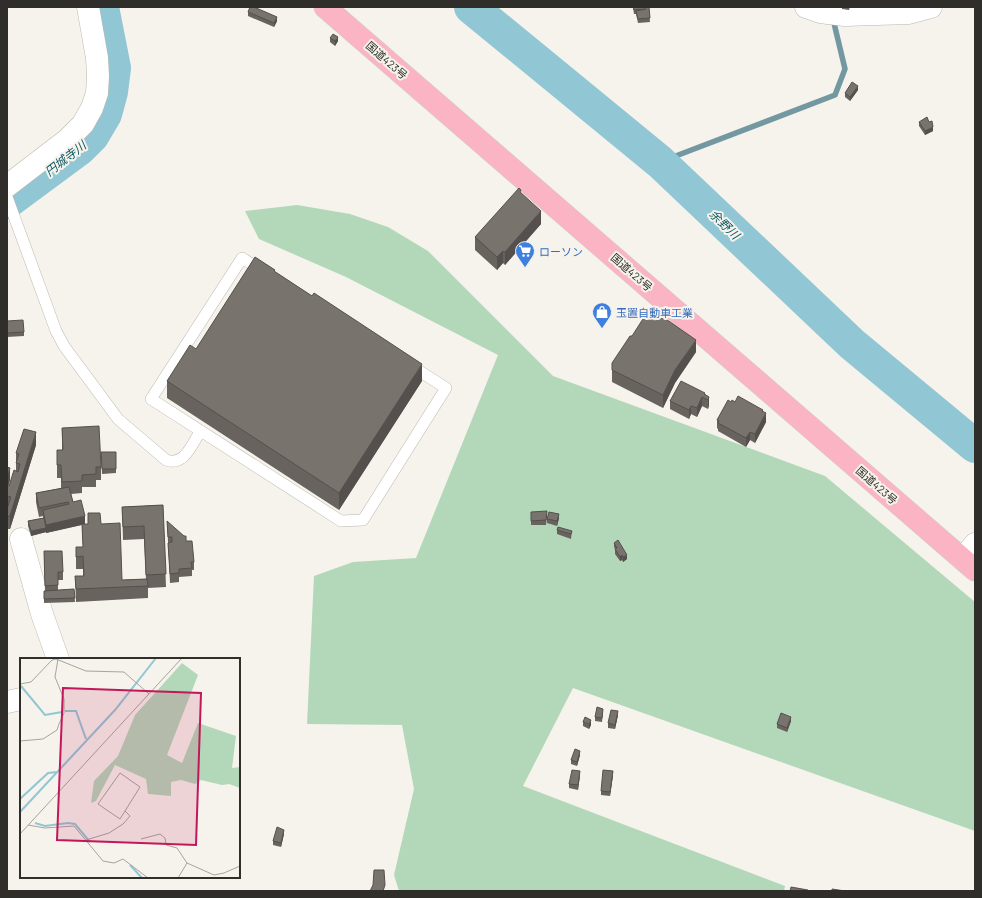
<svg xmlns="http://www.w3.org/2000/svg" width="982" height="898" viewBox="0 0 982 898" font-family="Barlow,'Noto Sans JP',sans-serif">
  <rect width="100%" height="100%" fill="#f5f3eb"/>
  <path fill="#b3d8b9" d="M297 205 350 214 388 227 428 251 553 376 825 476 975 602V831L573 688 523 786 785 886 784 891H399L394 875 414 789 402 725 307 724 314 576 353 562 416 558 498 355 346 277 259 239 245 211Z"/>
  <g fill="none" stroke-linecap="round" stroke-linejoin="round">
    <path stroke="#7498a1" stroke-width="5.5" d="M660 162 835 95 845 69 833 19"/>
    <path stroke="#91c6d4" stroke-width="34" d="M471 7 660 162 852 344 975 446
      M7 202 80 148 92 136 105 114 111 92 114 68 102 7"/>
    <defs>
      <path id="service" d="M7 197 56 331 64 346 118 419 166 460C184 467 192 444 200 432
        M242 258 446 388 363 520 341 521 151 399Z"/>
      <path id="minor" d="M806 7 820 12 845 15 909 13 931 7
        M21 539 42 614 58 659
        M7 702 21 699"/>
      <path id="tertiary" d="M7 186 67 140 83 124 92 108 97 93 98 76 97 58 88 7
        M962 559 975 544"/>
      <path id="trunk" d="M325 7 975 570"/>
    </defs>
    <use href="#service" stroke="#bab8b0" stroke-width="12"/>
    <use href="#minor" stroke="#bab8b0" stroke-width="23"/>
    <use href="#tertiary" stroke="#bab8b0" stroke-width="23"/>
    <use href="#trunk" stroke="#d1d1d0" stroke-width="23"/>
    <use href="#service" stroke="#fff" stroke-width="11"/>
    <use href="#minor" stroke="#fff" stroke-width="22"/>
    <use href="#tertiary" stroke="#fff" stroke-width="22"/>
    <use href="#trunk" stroke="#fab4c4" stroke-width="22"/>
  </g>
  <path fill="#68635f" d="M633 7H649L650 22 638 23 636 14H634Z
    M842 7H850L849 10 842 9Z
    M248 12 277 21 274 27 248 16Z
    M330 38 338 41 335 46 330 42Z
    M858 90 850 101 845 97V93Z
    M919 122 933 131 925 135 919 126Z
    M521 193 541 224 505 265 503 263 497 270 475 250V237Z
    M275 272 422 381 339 510 167 398V381L196 349Z
    M7 321 24 332V336L7 337Z
    M696 352 675 383 663 408 612 382V370Z
    M705 394 709 397V405L708 409 702 406 697 417 691 414 689 419 670 409V401Z
    M731 402H735L763 411 766 422 755 443 750 440 746 447 718 431V429L717 428V420Z
    M62 428 101 467V480H96V487H82V493L71 494 73 502 85 524H88V513L101 524 122 580 146 579 144 539 123 540 122 507 163 505 166 587 148 588V598L76 602 75 576H83V569H76V547H83L82 525 46 533V532L31 536 28 526V521L43 518V516L39 517 36 502V493L61 488V478H57V450H62Z
    M36 445 10 529H7V467L10 480 8 486H9L16 471V453Z
    M101 452H116V473L102 474Z
    M531 512 547 516 546 525H531Z
    M559 518 557 526 547 523V519Z
    M167 521 186 541 194 562V570H192V576L179 577V582L170 583Z
    M557 530 572 531 571 539 557 534Z
    M614 543 627 559 623 562 622 560 620 561 615 554V549L614 547Z
    M44 551 63 572V580H58V590L74 589 75 602 44 603V591H45Z
    M603 713 602 722 595 721V717Z
    M618 715 615 729 608 728V723Z
    M791 721 787 732 777 728V724Z
    M583 722 591 725 589 729 583 726Z
    M580 755 577 766 571 764V760Z
    M580 775 578 790 569 788V784Z
    M613 775 610 796 601 795V791Z
    M284 834 281 847 273 845V841Z"/>
  <path fill="#55504d" d="M277 17V21L274 27V23Z
    M338 37V41L335 46V41Z
    M858 86V90L850 101V97Z
    M933 127V131L925 135V131Z
    M541 211V224L505 265V252Z
    M503 251V263L497 270V257Z
    M696 340V352L675 383 663 408V395L675 370Z
    M422 364V381L339 510V493Z
    M702 397V406L697 417V408Z
    M709 397V405L708 409V400Z
    M691 406V414L689 419V410Z
    M766 413V422L755 443V434Z
    M36 432V445L10 529V516Z
    M750 432V440L746 447V438Z
    M10 468V480L7 491V478Z
    M559 514V518L557 526V521Z
    M85 516V524L46 533V525Z
    M46 528V532L31 536V531Z
    M622 555V560L620 561V557Z
    M627 555V559L623 562V557Z
    M618 711V715L615 729V725Z
    M791 717V721L787 732V728Z
    M591 720V725L589 729V724Z
    M580 751V755L577 766V762Z
    M580 771V775L578 790V785Z
    M613 771V775L610 796V792Z
    M284 830V834L281 847V843Z"/>
  <path fill="#79736e" stroke="#55504d" d="M250 7H254L277 17 274 23 248 12Z
    M633 7H649L650 18 638 19 636 11 646 9 634 10Z
    M333 34 338 37 335 41 330 38Z
    M852 82 858 86 850 97 845 93Z
    M927 117 929 122 932 121 933 127 925 131 919 122Z
    M519 188 521 190 520 192 541 211 505 252 503 251 497 257 475 237Z
    M255 257 275 270 274 271 312 296 314 293 422 364 339 493 167 381 190 345 196 349Z
    M650 308 696 340 675 370 663 395 612 370V363L630 336H632Z
    M23 320 24 332 7 333V321Z
    M681 381 705 393 704 394 709 397 708 400 702 397 697 408 691 406 689 410 670 401Z
    M738 396 763 410 762 411 766 413 755 434 750 432 746 438 718 423 719 421 717 420 728 400 731 402 732 400 735 402Z
    M99 426 101 467H96V474L82 475V481L62 482 61 465H57V450H63L62 428Z
    M24 429 36 432 10 516 7 517V509L11 497 7 496V486H9L14 470 18 472 20 464 16 463 19 454 16 453Z
    M101 452H116V469H102Z
    M7 467 10 468 7 478Z
    M69 487 73 502 81 500 85 516 46 525 43 510 69 504 68 502 39 508 36 493Z
    M163 505 166 574 146 575 144 526 123 527 122 507Z
    M547 511 546 520 531 521V512Z
    M549 512 559 514 557 521 547 519Z
    M88 513H100L101 524 120 523 122 580 147 579 148 586 76 589 75 576H84L83 556 76 557V547H83L82 524H88Z
    M44 518 46 528 31 531 28 521Z
    M167 521 184 536H186V541H192L194 562H191L192 568 179 569V573L170 574 168 543 172 542V537H168Z
    M558 527 572 531 571 534 557 530Z
    M618 540 627 555 623 557 622 555 620 557 615 549 617 548 614 543Z
    M44 551H62L63 572H58V585L45 586Z
    M74 589 75 598 44 599V591Z
    M597 707 603 709 602 718 595 717Z
    M611 710 618 711 615 725 608 723Z
    M781 713 791 717 787 728 777 724Z
    M585 717 591 720 589 724 583 722Z
    M575 749 580 751 577 762 571 760Z
    M572 770 580 771 578 785 569 784Z
    M603 770 613 771 610 792 601 791Z
    M277 827 284 830 281 843 273 841Z
    M374 870H384L385 885 383 891H370L373 885Z
    M791 887 808 890V891H790Z
    M832 889 845 891H832Z"/>
  <defs>
    <symbol id="supermarket-pin" viewBox="-11 -11 22 30"><path d="M0 17L-7.5 6A9.5 9.5 0 1 1 7.5 6Z" fill="#3f7fe0" stroke="#f5f3eb"/><path d="M-6-5.5h2.5l.6 2H6L4.5 2H-2.5L-4.4-4H-6ZM-1.5 3.2a1.3 1.3 0 1 0 .1 0ZM3 3.2a1.3 1.3 0 1 0 .1 0Z" fill="#fff"/></symbol>
    <symbol id="shop-pin" viewBox="-11 -11 22 30"><path d="M0 17L-7.5 6A9.5 9.5 0 1 1 7.5 6Z" fill="#3f7fe0" stroke="#f5f3eb"/><path d="M-5-2.5h2.3a2.7 3.5 0 0 1 5.4 0H5L5.5 6h-11ZM-1.5-2.5h3a1.5 2.3 0 0 0-3 0Z" fill="#fff"/></symbol>
  </defs>
  <g fill-rule="evenodd">
    <use href="#supermarket-pin" x="514" y="240" width="22" height="30"/>
    <use href="#shop-pin" x="591" y="301" width="22" height="30"/>
  </g>
  <g text-anchor="middle" dominant-baseline="central" stroke-width="4" stroke-linejoin="round" paint-order="stroke">
    <g font-size="11" fill="#2f2e2b" stroke="#f5f3eb">
      <text transform="translate(387 60) rotate(41)">国道423号</text>
      <text transform="translate(632 272) rotate(41)">国道423号</text>
      <text transform="translate(877 485) rotate(41)">国道423号</text>
    </g>
    <g font-size="11" fill="#366cbe" stroke="#f5f3eb" text-anchor="start">
      <text x="539" y="251">ローソン</text>
      <text x="616" y="312">玉置自動車工業</text>
    </g>
    <g font-size="12" font-style="italic" fill="#0d5766" stroke="#f5f3eb">
      <text transform="translate(65 158) rotate(-38)">円城寺川</text>
      <text transform="translate(725 224) rotate(44)">余野川</text>
    </g>
  </g>
  <g transform="translate(20 658)">
    <rect width="220" height="220" fill="#f5f3eb"/>
    <path d="M162 5 178 17 147 97 162 105 178 65 216 78 212 110 220 109V130L209 126 202 127 181 122 175 126 161 122 151 124V138L128 136 126 121 95 107 76 143 71 145 74 123 98 98 115 57Z" fill="#b3d8b9"/>
    <path fill="none" stroke="#91c6d4" stroke-width="2" d="M1 28 25 57 42 54M45 53H56L66 81M0 141 28 115 37 114M0 154 95 52 136 0M15 165 25 168 48 165 55 166 70 184M110 207 122 220"/>
    <path fill="none" stroke="#a6a49e" stroke-width="1" d="M0 26 11 24 32 2 36 1 66 13 104 14 129 36M0 83 23 81 37 72 39 66 44 55V41L35 19 38 1M100 115 120 129 100 161 78 146ZM8 167 25 170 54 168 83 203 94 205 103 201 128 220M0 176 162 0M121 181 140 176 145 180 146 187 157 190 167 205 194 217 204 215 220 208M66 182 89 175 103 166 110 158 105 153M158 220 167 205"/>
    <path fill="#c2185b" fill-opacity="0.15" stroke="#c2185b" stroke-width="2" d="M43 30 181 35 176 187 37 182Z"/>
    <rect width="220" height="220" fill="none" stroke="#2f2e2b" stroke-width="2"/>
  </g>
  <rect width="982" height="898" fill="none" stroke="#2f2e2b" stroke-width="16"/>
</svg>
